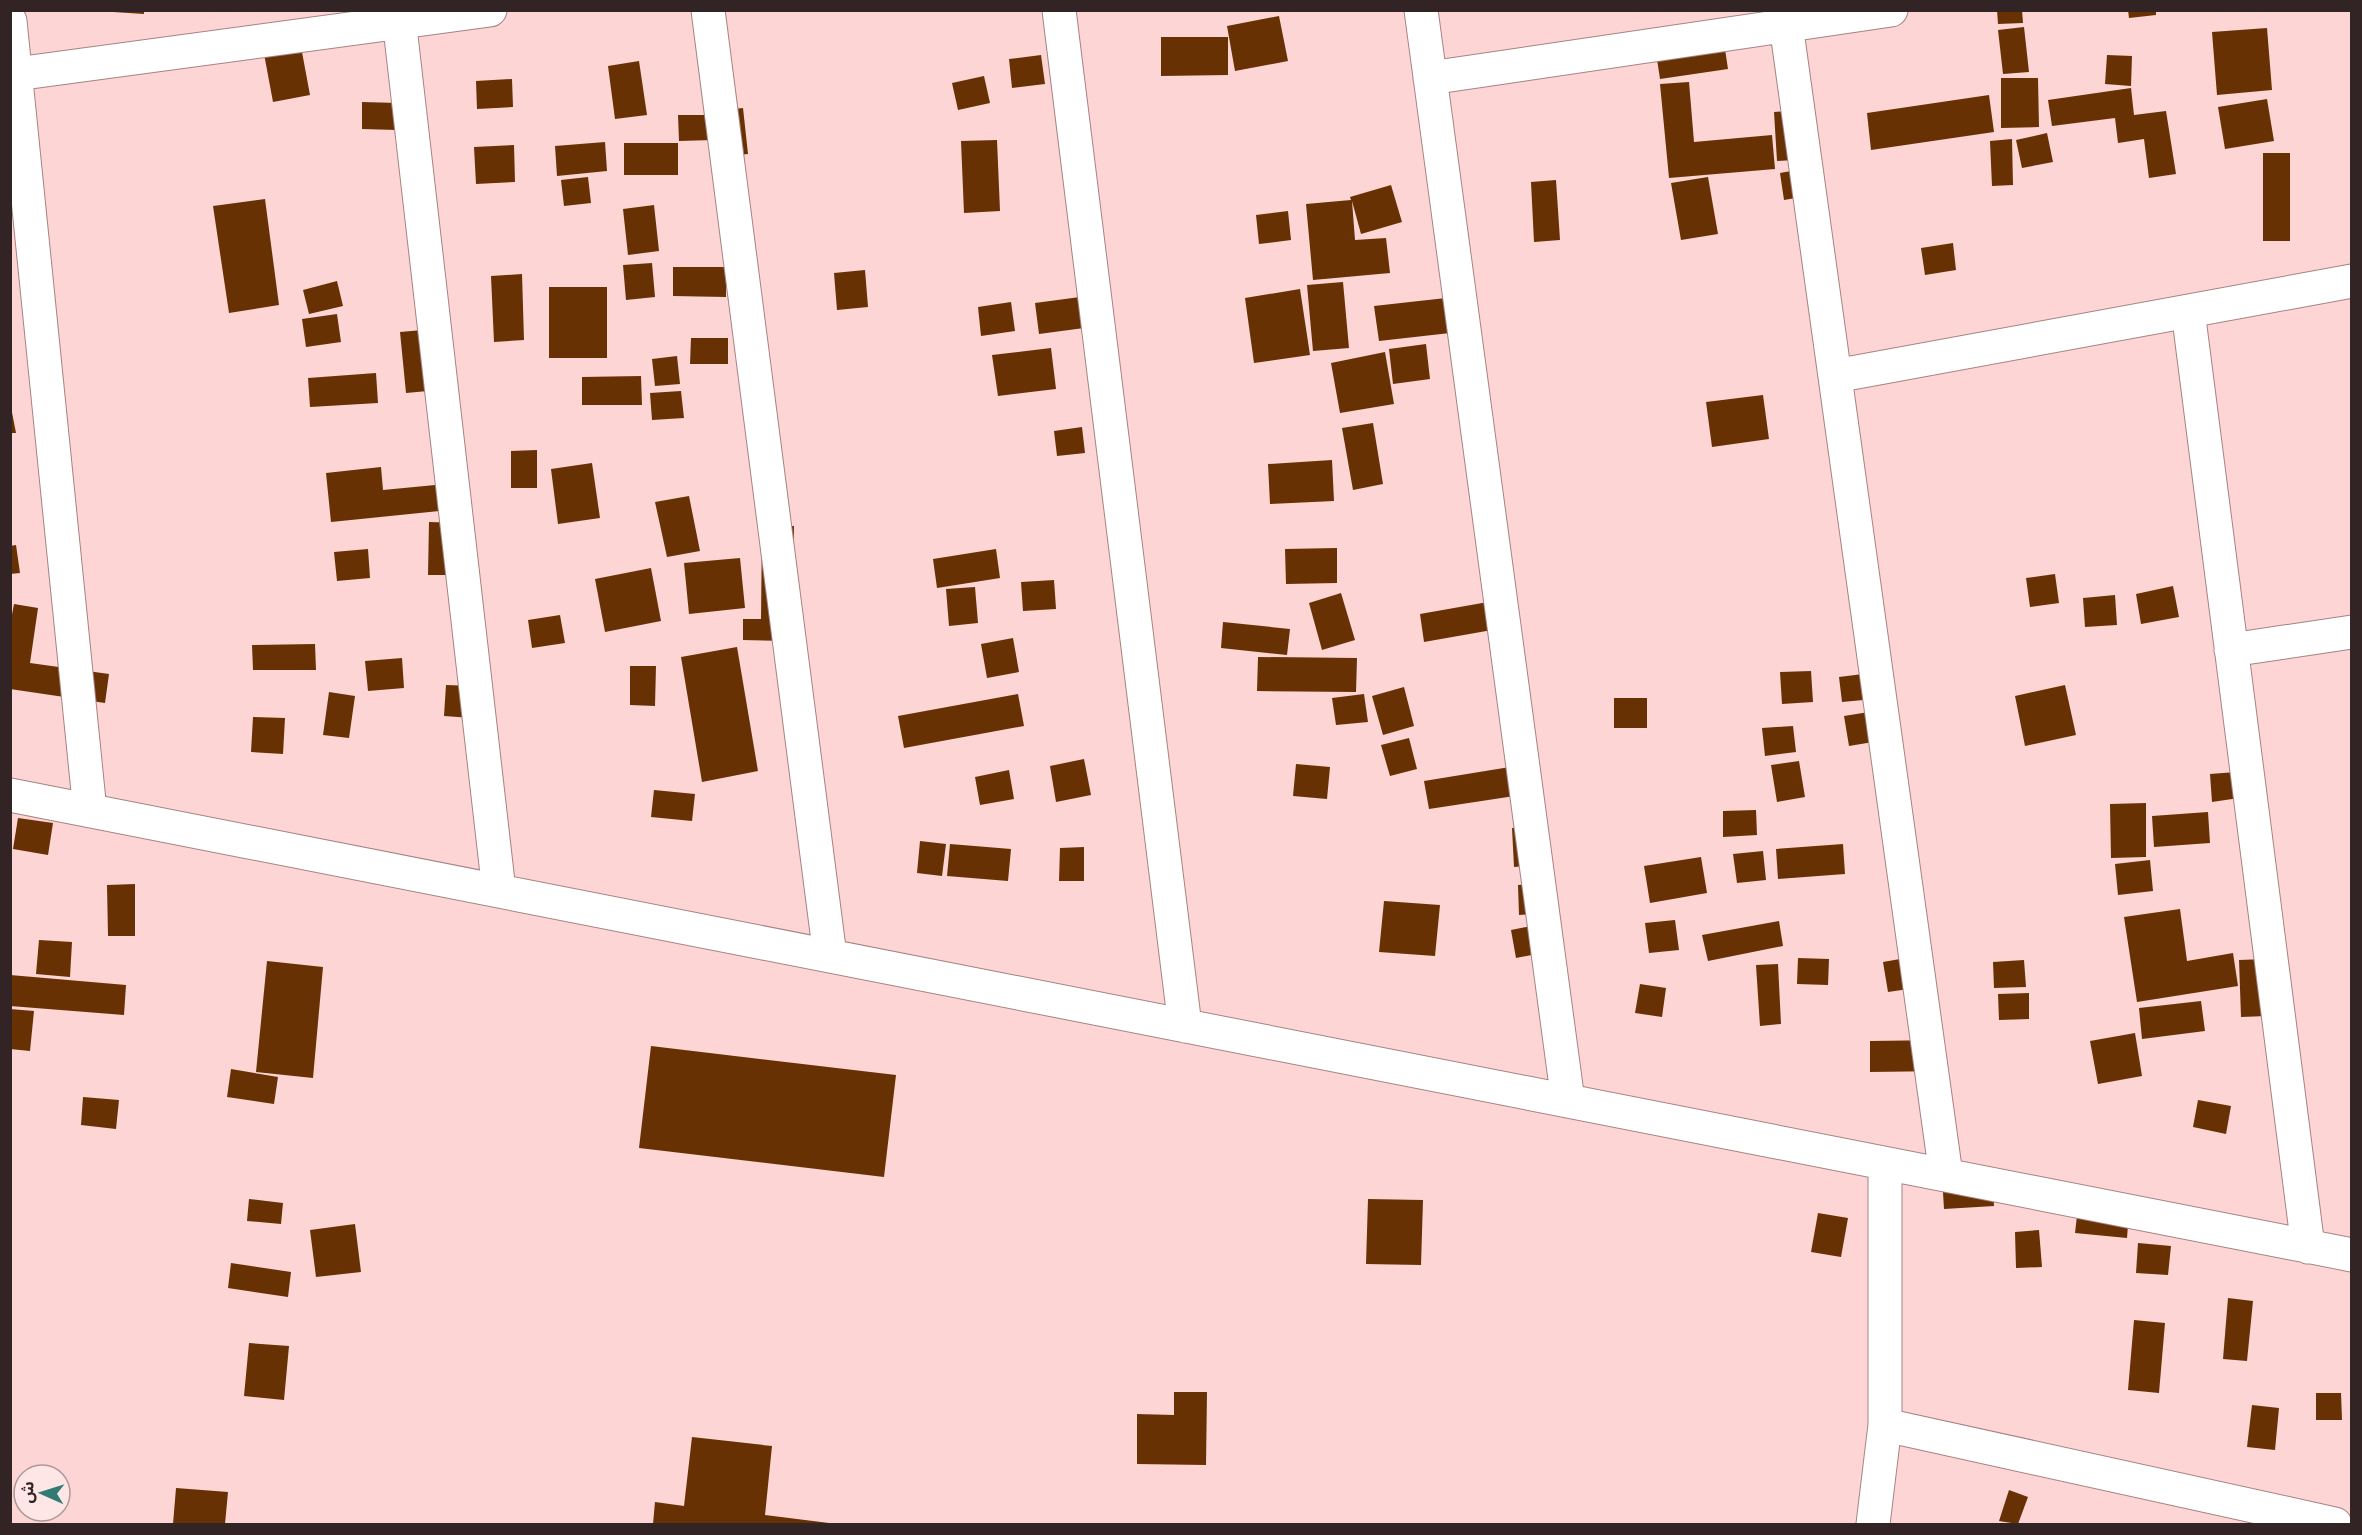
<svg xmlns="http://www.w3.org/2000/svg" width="2362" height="1535" viewBox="0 0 2362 1535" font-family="Bitter,'Noto Sans Arabic',serif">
  <rect width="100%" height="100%" fill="#fcd5d4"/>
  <path fill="#673104" d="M113 10H144V14L113 12Z
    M1997 10H2022L2023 23 1998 24Z
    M2128 10H2156V15L2129 18Z
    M1279 16 1288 61 1235 71 1227 26Z
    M2024 27 2029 72 2003 74 1998 30Z
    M2267 28 2272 90 2217 95 2212 32Z
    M299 36 310 95 273 102 262 43Z
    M1723 36 1728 69 1660 79 1655 46Z
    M1161 37H1228V75L1161 76Z
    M1041 55 1045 84 1012 88 1009 59Z
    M2107 55 2132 56 2131 86 2105 84Z
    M639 61 647 115 615 119 608 66Z
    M984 76 990 103 958 110 952 83Z
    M2001 78H2038L2039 127 2001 128Z
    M512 79 513 107 477 109 476 81Z
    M1689 82 1694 142 1772 135 1775 169 1669 178 1660 84Z
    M2131 88 2134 115 2166 111 2176 174 2149 178 2144 139 2118 143 2115 118 2052 126 2048 100Z
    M1989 95 1994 132 1871 150 1867 113Z
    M2267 99 2274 141 2225 149 2218 107Z
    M362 102 398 103 397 130 362 129Z
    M743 108 748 154 720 157 716 111Z
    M1805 110 1809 159 1777 161 1774 112Z
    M678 115H712L713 140 679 141Z
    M2047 133 2053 162 2022 168 2016 140Z
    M2012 139 2013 185 1992 186 1990 141Z
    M997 140 1000 211 964 213 961 141Z
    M605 142 607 171 557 176 555 146Z
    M624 143H678V175H624Z
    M514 145 515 182 476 184 474 147Z
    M2263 153H2290V241H2263Z
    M1808 168 1813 195 1784 200 1780 173Z
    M588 177 591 203 564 206 561 180Z
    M1708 177 1718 234 1681 240 1671 183Z
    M1556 180 1560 240 1534 242 1531 182Z
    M1391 185 1402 222 1361 234 1352 201 1355 240 1386 238 1390 273 1313 280 1306 204 1351 200 1350 197Z
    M265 199 279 305 229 313 213 206Z
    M654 205 659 251 628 255 623 209Z
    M1288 211 1291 240 1259 244 1256 215Z
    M1953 243 1956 270 1925 275 1921 248Z
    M652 263 655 297 626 300 623 265Z
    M673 267H726V297L673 296Z
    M865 270 868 307 837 310 834 273Z
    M522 274 524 340 494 342 491 276Z
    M337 281 343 306 309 314 303 290Z
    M1343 282 1349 348 1313 351 1307 285Z
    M549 287H607V358H549Z
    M1300 289 1310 355 1254 363 1245 298Z
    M1080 297 1084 328 1039 334 1035 303Z
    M1446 298 1450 333 1379 341 1374 306Z
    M1011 302 1015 331 981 336 978 307Z
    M337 314 341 342 306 347 302 319Z
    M434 329 439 390 406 393 400 332Z
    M691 338H728V364H690Z
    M1426 344 1430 379 1393 384 1389 349Z
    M1051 348 1056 389 998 396 992 355Z
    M1385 352 1394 404 1340 413 1331 363Z
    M677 356 680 384 655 386 652 359Z
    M376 373 378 403 310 407 308 378Z
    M641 376 642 405H582V377Z
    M681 391 684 418 652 420 650 393Z
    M1763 395 1769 439 1712 447 1706 402Z
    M10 402 16 433H10Z
    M1373 423 1383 484 1353 490 1342 428Z
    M1082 427 1085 453 1057 456 1054 431Z
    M537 450V488H511V451Z
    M1332 460 1334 501 1270 504 1268 464Z
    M592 463 600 518 558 524 551 469Z
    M381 467 383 490 456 483 459 509 331 522 326 473Z
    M689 496 700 551 667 557 655 502Z
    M429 522 464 523 463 575H428Z
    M762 526H794L792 641 743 640V619H761Z
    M16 545 20 573 10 574V546Z
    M1337 548V583L1286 584 1285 549Z
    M368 549 370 578 337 581 334 552Z
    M996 549 1000 578 937 588 933 559Z
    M740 558 745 608 689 614 684 563Z
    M651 568 661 621 605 632 595 579Z
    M2055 574 2059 603 2030 607 2026 578Z
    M1054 580 1056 609 1023 611 1021 582Z
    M2173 586 2179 617 2141 624 2136 594Z
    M975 587 978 623 949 626 946 589Z
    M1341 593 1355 640 1322 650 1309 603Z
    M2115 595 2117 625 2085 627 2083 598Z
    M1488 602 1492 630 1424 642 1420 614Z
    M14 604 38 608 30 663 109 674 105 703 10 689V625Z
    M560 615 565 643 532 648 528 620Z
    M1223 622 1290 629 1287 655 1221 648Z
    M1013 638 1019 672 987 678 981 644Z
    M315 644 316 670H253L252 645Z
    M737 647 758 771 702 782 681 657Z
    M1258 657 1357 658 1356 692 1257 691Z
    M402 658 404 688 368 691 365 661Z
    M630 666H656L655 706 630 705Z
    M1811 671 1813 702 1782 704 1780 672Z
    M1871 673 1874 699 1842 702 1839 677Z
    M446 685 473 686 472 718 444 716Z
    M2065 685 2076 735 2025 746 2015 696Z
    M1404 687 1414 726 1383 735 1372 696Z
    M329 692 355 696 349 738 323 735Z
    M1018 694 1024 726 904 748 898 716Z
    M1364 694 1368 722 1336 725 1332 698Z
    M1614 698H1647V728H1614Z
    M1875 711 1879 741 1849 746 1844 716Z
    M253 717 285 718 283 754 251 752Z
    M1793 726 1796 752 1765 756 1762 728Z
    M1409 738 1417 769 1390 776 1381 745Z
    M1084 759 1091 795 1056 802 1050 766Z
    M1799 761 1805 797 1777 802 1771 765Z
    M1296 764 1330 767 1327 799 1293 796Z
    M1516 766 1521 795 1429 809 1424 781Z
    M1009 770 1014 799 980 805 975 777Z
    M2236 772 2239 798 2212 802 2210 774Z
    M654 790 695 794 692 821 651 817Z
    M2146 803V857L2111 858 2110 804Z
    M1756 810 1757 835 1723 837V811Z
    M2208 812 2210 843 2154 847 2152 816Z
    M18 818 53 823 48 855 13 849Z
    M1539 825 1541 865 1514 867 1512 828Z
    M920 841 946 844 942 876 917 873Z
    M950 844 1011 849 1008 881 947 876Z
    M1843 844 1845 874 1778 879 1776 849Z
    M1084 847V881H1059L1060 848Z
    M1763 851 1766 880 1737 883 1733 854Z
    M1701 857 1707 893 1650 903 1644 866Z
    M2150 860 2153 891 2118 895 2115 864Z
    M1547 883 1548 913 1519 915 1518 885Z
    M135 884V936H108L107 885Z
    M1384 901 1440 905 1435 956 1379 952Z
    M2180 909 2187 961 2233 953 2238 986 2137 1002 2124 917Z
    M1675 920 1679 950 1649 953 1645 923Z
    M1779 921 1783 946 1708 961 1702 935Z
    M1547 923 1552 951 1516 958 1511 930Z
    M39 940 72 942 70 977 36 974Z
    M1917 956 1922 987 1888 992 1883 962Z
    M1798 958 1829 959 1828 985 1797 984Z
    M2265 959 2267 1016 2241 1017 2239 960Z
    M2024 960 2026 987 1994 988 1993 962Z
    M267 961 323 967 313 1078 256 1072Z
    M1778 964 1781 1024 1760 1026 1756 965Z
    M10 975 126 985 124 1015 10 1006Z
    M1640 984 1666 988 1662 1017 1635 1013Z
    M2029 993V1019L1999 1020 1998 994Z
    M2201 1001 2205 1031 2142 1039 2139 1008Z
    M10 1009 34 1011 30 1051 10 1049Z
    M2135 1033 2142 1076 2098 1084 2090 1041Z
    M1944 1040V1071L1870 1072V1041Z
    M651 1046 896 1075 884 1177 639 1148Z
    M231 1069 278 1077 274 1104 227 1097Z
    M83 1097 119 1100 116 1129 81 1125Z
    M2198 1100 2231 1106 2226 1134 2193 1127Z
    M1992 1173 1994 1206 1944 1209 1942 1176Z
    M249 1199 283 1203 281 1224 247 1221Z
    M1368 1199 1423 1200 1421 1265 1366 1264Z
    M2078 1207 2129 1212 2127 1238 2075 1233Z
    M1818 1213 1848 1218 1841 1257 1811 1252Z
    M355 1224 361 1272 316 1277 310 1230Z
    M2039 1230 2042 1267 2016 1268 2015 1232Z
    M2138 1243 2171 1246 2168 1275 2136 1273Z
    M231 1263 291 1272 288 1297 228 1288Z
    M2228 1298 2253 1301 2247 1361 2223 1359Z
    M2134 1320 2165 1323 2159 1393 2128 1390Z
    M249 1343 289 1346 284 1400 244 1396Z
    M1174 1392H1207L1206 1465 1137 1464V1414L1174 1415Z
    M2316 1393H2341L2342 1420H2316Z
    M2252 1405 2279 1408 2275 1450 2247 1447Z
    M692 1437 772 1446 765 1515 837 1524H653L655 1502 684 1506Z
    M176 1488 228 1492 225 1524H173Z
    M2009 1490 2028 1497 2018 1524 1999 1521Z"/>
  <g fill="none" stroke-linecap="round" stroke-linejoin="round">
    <defs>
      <path id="minor" d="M398 10 499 891
        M708 10 830 956
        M1059 10 1185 1026
        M1421 10 1568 1101
        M1784 10 1946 1175
        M10 21 90 811
        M16 74 490 10
        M1430 78 1891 10
        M2188 311 2308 1247
        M1835 376 2352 281
        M2231 650 2352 632
        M10 795 2352 1255
        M1885 1425 2335 1524
        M1873 1524 1885 1425V1164"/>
    </defs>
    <use href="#minor" stroke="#a68383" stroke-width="35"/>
    <use href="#minor" stroke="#fff" stroke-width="33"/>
  </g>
  <rect width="2362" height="1535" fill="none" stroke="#322424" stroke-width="24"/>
  <g transform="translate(42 1493) rotate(273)"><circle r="28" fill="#fee6e6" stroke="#ac9898" stroke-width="1.5"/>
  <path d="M0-4.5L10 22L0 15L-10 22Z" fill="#327b75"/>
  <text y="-9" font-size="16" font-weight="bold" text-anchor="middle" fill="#322424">ش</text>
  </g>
</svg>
